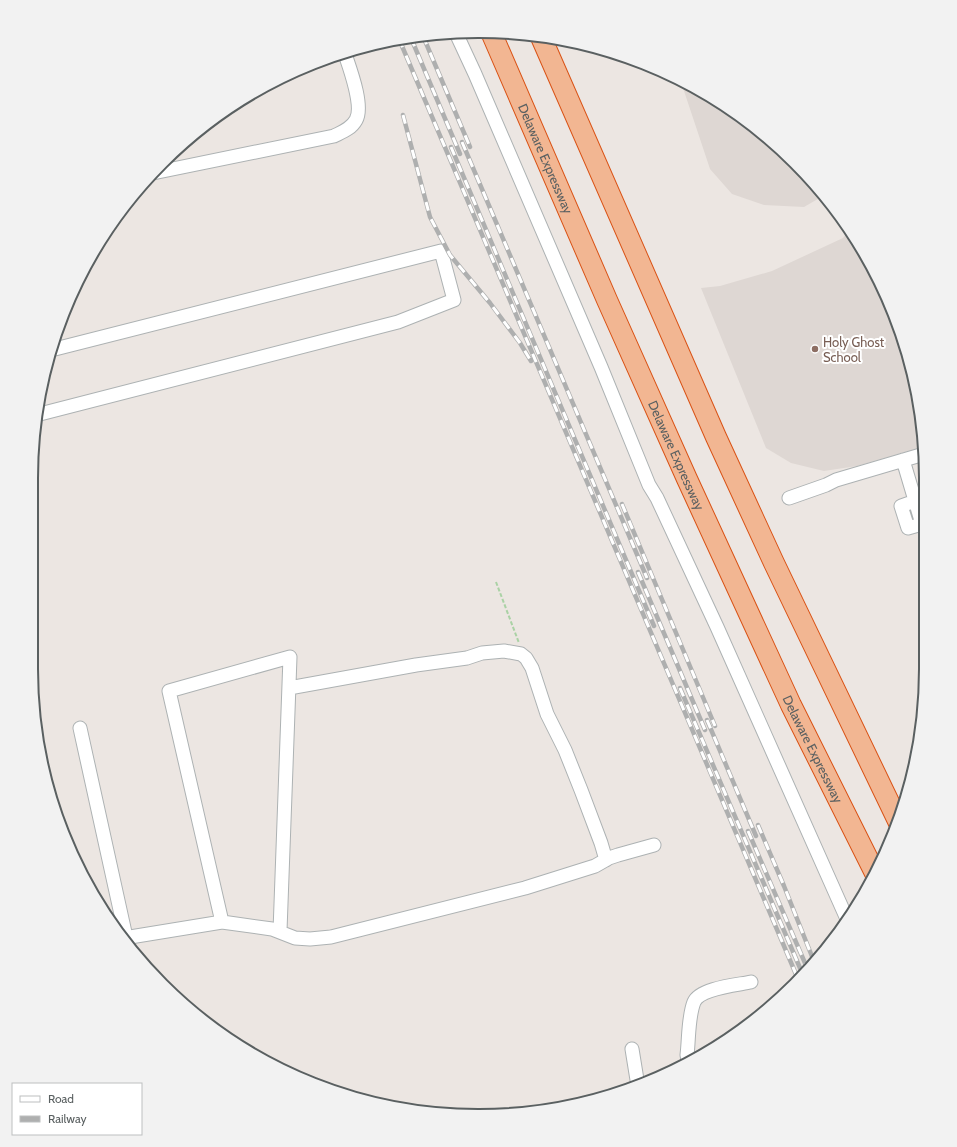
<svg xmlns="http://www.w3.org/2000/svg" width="957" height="1147" viewBox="0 0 957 1147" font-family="Cabin,sans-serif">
  <rect width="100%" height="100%" fill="#ece6e2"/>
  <path fill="#ded7d3" d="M681 82 727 106 795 162 823 196 804 207 764 205 732 194 710 169Z
    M850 229 892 307 917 391 923 447 857 466 824 471 791 463 766 448 701 288 720 286 772 271 843 238Z"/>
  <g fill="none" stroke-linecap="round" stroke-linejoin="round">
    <defs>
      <path id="minor" d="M456 33 475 74 601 367 649 485 657 498 717 627 847 919
        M153 173 334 136C342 132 351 129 356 120 364 106 350 69 345 54
        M36 415 398 322 454 300 441 251 51 350
        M903 460 922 524 908 528 901 506 915 501
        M789 498 826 485 836 480 924 454
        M289 688 416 665 467 658 482 653 504 651 521 654 526 658 532 668 547 714 565 750 581 790 601 843 606 860
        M80 728 126 937
        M222 922 169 691 290 657 280 931
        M124 938 222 922 272 929 295 938 310 939 331 937 525 888 595 866 609 858 618 855 654 845
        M632 1049 638 1086
        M688 1060 687 1055C689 1039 688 1017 694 1002 700 988 737 985 751 982"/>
      <g id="highway">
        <path id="s1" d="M491 32 607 300 687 479 791 705 875 873"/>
        <path d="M541 37 716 437 774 563 898 821"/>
      </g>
    </defs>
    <use href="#minor" stroke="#adb2b3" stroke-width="15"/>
    <use href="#highway" stroke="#d95215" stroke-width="22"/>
    <path stroke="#aad2a5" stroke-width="2" stroke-dasharray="4 2" stroke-linecap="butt" d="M496 582 519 643"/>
    <use href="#minor" stroke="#fff" stroke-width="13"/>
    <use href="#highway" stroke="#f2b692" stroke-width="20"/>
    <defs>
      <path id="rail" d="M423 36 470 147
        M411 38 460 154
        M399 39 798 979
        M403 115 430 217 450 255 490 303 520 343 531 361
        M462 142 647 578
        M451 147 654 626
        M622 504 715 726
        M638 572 705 730
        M680 688 803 975
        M707 720 756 836
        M758 825 784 886 815 964
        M748 831 808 970"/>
    </defs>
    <use href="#rail" stroke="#aeafaf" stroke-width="4.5"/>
    <use href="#rail" stroke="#fff" stroke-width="3" stroke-dasharray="9" stroke-linecap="butt"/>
  </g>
  <circle fill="#8d6e63" stroke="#fff" stroke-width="1.5" cx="815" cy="349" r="4"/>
  <g text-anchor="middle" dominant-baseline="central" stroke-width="4" stroke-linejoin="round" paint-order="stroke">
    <g font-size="13" fill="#5a6061" stroke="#fff">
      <text stroke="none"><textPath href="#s1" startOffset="138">Delaware Expressway</textPath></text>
      <text stroke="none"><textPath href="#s1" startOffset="462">Delaware Expressway</textPath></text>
      <text stroke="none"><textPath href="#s1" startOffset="786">Delaware Expressway</textPath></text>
    </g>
    <g font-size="13" fill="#785e54" stroke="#fff" text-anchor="start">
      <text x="823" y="342">Holy Ghost<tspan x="823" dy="15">School</tspan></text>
    </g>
  </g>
  <path d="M0 0H957V1147H0ZM478 38H479A440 440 0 0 1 919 478V669A440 440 0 0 1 479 1109H478A440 440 0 0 1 38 669V478A440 440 0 0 1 478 38Z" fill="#f2f2f2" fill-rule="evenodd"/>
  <path fill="none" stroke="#5a6061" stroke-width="2" d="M478 38H479A440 440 0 0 1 919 478V669A440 440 0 0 1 479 1109H478A440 440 0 0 1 38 669V478A440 440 0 0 1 478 38Z"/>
  <rect x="12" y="1083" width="130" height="52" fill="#ffffff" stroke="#bdbfc0"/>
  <rect x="20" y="1096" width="20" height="6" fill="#ffffff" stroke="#bdbfc0"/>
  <text x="48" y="1103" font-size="12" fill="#5a6061">Road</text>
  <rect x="20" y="1116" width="20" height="6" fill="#aeafaf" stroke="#bdbfc0"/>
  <text x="48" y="1123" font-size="12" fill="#5a6061">Railway</text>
</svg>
